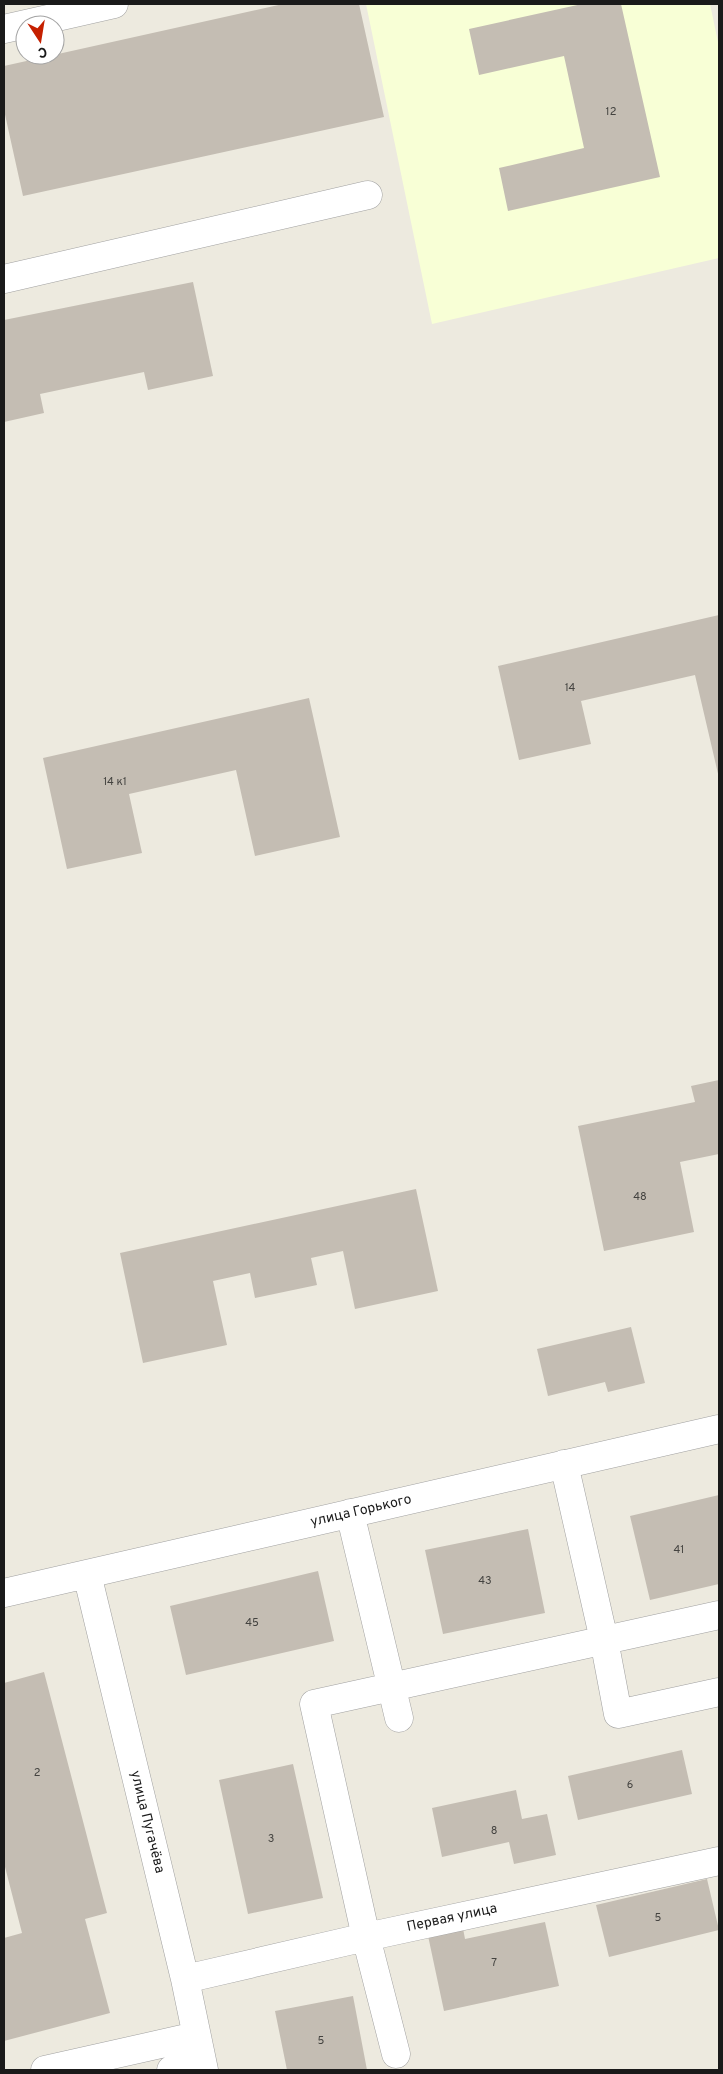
<svg xmlns="http://www.w3.org/2000/svg" width="723" height="2074" viewBox="0 0 723 2074" font-family="Overpass,sans-serif">
  <rect width="100%" height="100%" fill="#edeadf"/>
  <path fill="#f8ffd6" d="M366 4H710L719 47V258L432 324Z"/>
  <path fill="#c4bdb3" d="M283 4H359L384 117 23 196 4 110V66Z
    M582 4H621L660 177 508 211 499 168 584 148 564 56 479 75 469 29Z
    M193 282 213 376 148 390 144 372 40 394 44 413 4 422V320Z
    M719 615V778L695 675 581 701 591 744 519 760 498 666Z
    M309 698 340 837 255 856 236 770 129 794 142 853 67 869 43 758Z
    M719 1080V1154L680 1162 694 1232 604 1251 578 1126 695 1102 691 1086Z
    M416 1189 438 1291 355 1309 343 1251 311 1258 317 1285 255 1298 250 1273 213 1281 227 1345 143 1363 120 1253Z
    M631 1327 645 1383 608 1392 605 1382 548 1396 537 1349Z
    M719 1495V1584L650 1600 630 1516Z
    M528 1529 545 1613 443 1634 425 1550Z
    M318 1571 334 1641 186 1675 170 1606Z
    M44 1672 107 1913 85 1919 110 2013 4 2041V1938L22 1933 4 1863V1683Z
    M682 1750 692 1794 578 1820 568 1776Z
    M293 1764 323 1898 248 1914 219 1780Z
    M516 1790 522 1819 547 1814 556 1855 514 1864 509 1842 442 1857 432 1808Z
    M707 1879 719 1930 609 1957 596 1905Z
    M545 1922 559 1986 444 2011 427 1931 462 1923 465 1939Z
    M353 1996 367 2070H287L275 2011Z"/>
  <g fill="none" stroke-linecap="round" stroke-linejoin="round">
    <defs>
      <path id="minor" d="M4 29 114 4
        M4 279 368 195
        M564 1464 604 1640 618 1714 719 1692
        M350 1513 399 1718
        M87 1574 185 1979 204 2070
        M4 1593 719 1429
        M185 1979 366 1937 719 1861
        M396 2054 366 1937 314 1704 719 1615
        M45 2070 196 2036
        M171 2070 202 2062"/>
    </defs>
    <use href="#minor" stroke="#a1a1a1" stroke-width="29"/>
    <use href="#minor" stroke="#fff" stroke-width="28"/>
  </g>
  <g text-anchor="middle" dominant-baseline="central" stroke-width="5" stroke-linejoin="round" paint-order="stroke">
    <g font-size="11" fill="#444340">
      <text x="611" y="112">12</text>
      <text x="570" y="688">14</text>
      <text x="115" y="782">14 к1</text>
      <text x="640" y="1197">48</text>
      <text x="679" y="1550">41</text>
      <text x="485" y="1581">43</text>
      <text x="252" y="1623">45</text>
      <text x="37" y="1773">2</text>
      <text x="630" y="1785">6</text>
      <text x="494" y="1831">8</text>
      <text x="271" y="1839">3</text>
      <text x="658" y="1918">5</text>
      <text x="494" y="1963">7</text>
      <text x="321" y="2041">5</text>
    </g>
    <g font-size="14" fill="#1a1a1a" stroke="#fff">
      <text transform="translate(361 1511) rotate(-13)">улица Горького</text>
      <text transform="translate(147 1822) rotate(76)">улица Пугачёва</text>
      <text transform="translate(452 1918) rotate(-12)">Первая улица</text>
    </g>
  </g>
  <rect width="723" height="2074" fill="none" stroke="#1a1a1a" stroke-width="10"/>
  <g transform="translate(40 40) rotate(168)"><circle r="24" fill="#ffffff" stroke="#a3a3a3"/>
  <path d="M0-4L9 19L0 12L-9 19Z" fill="#c52000"/>
  <text y="-8" font-size="14" font-weight="bold" text-anchor="middle" fill="#1a1a1a">С</text>
  </g>
</svg>
